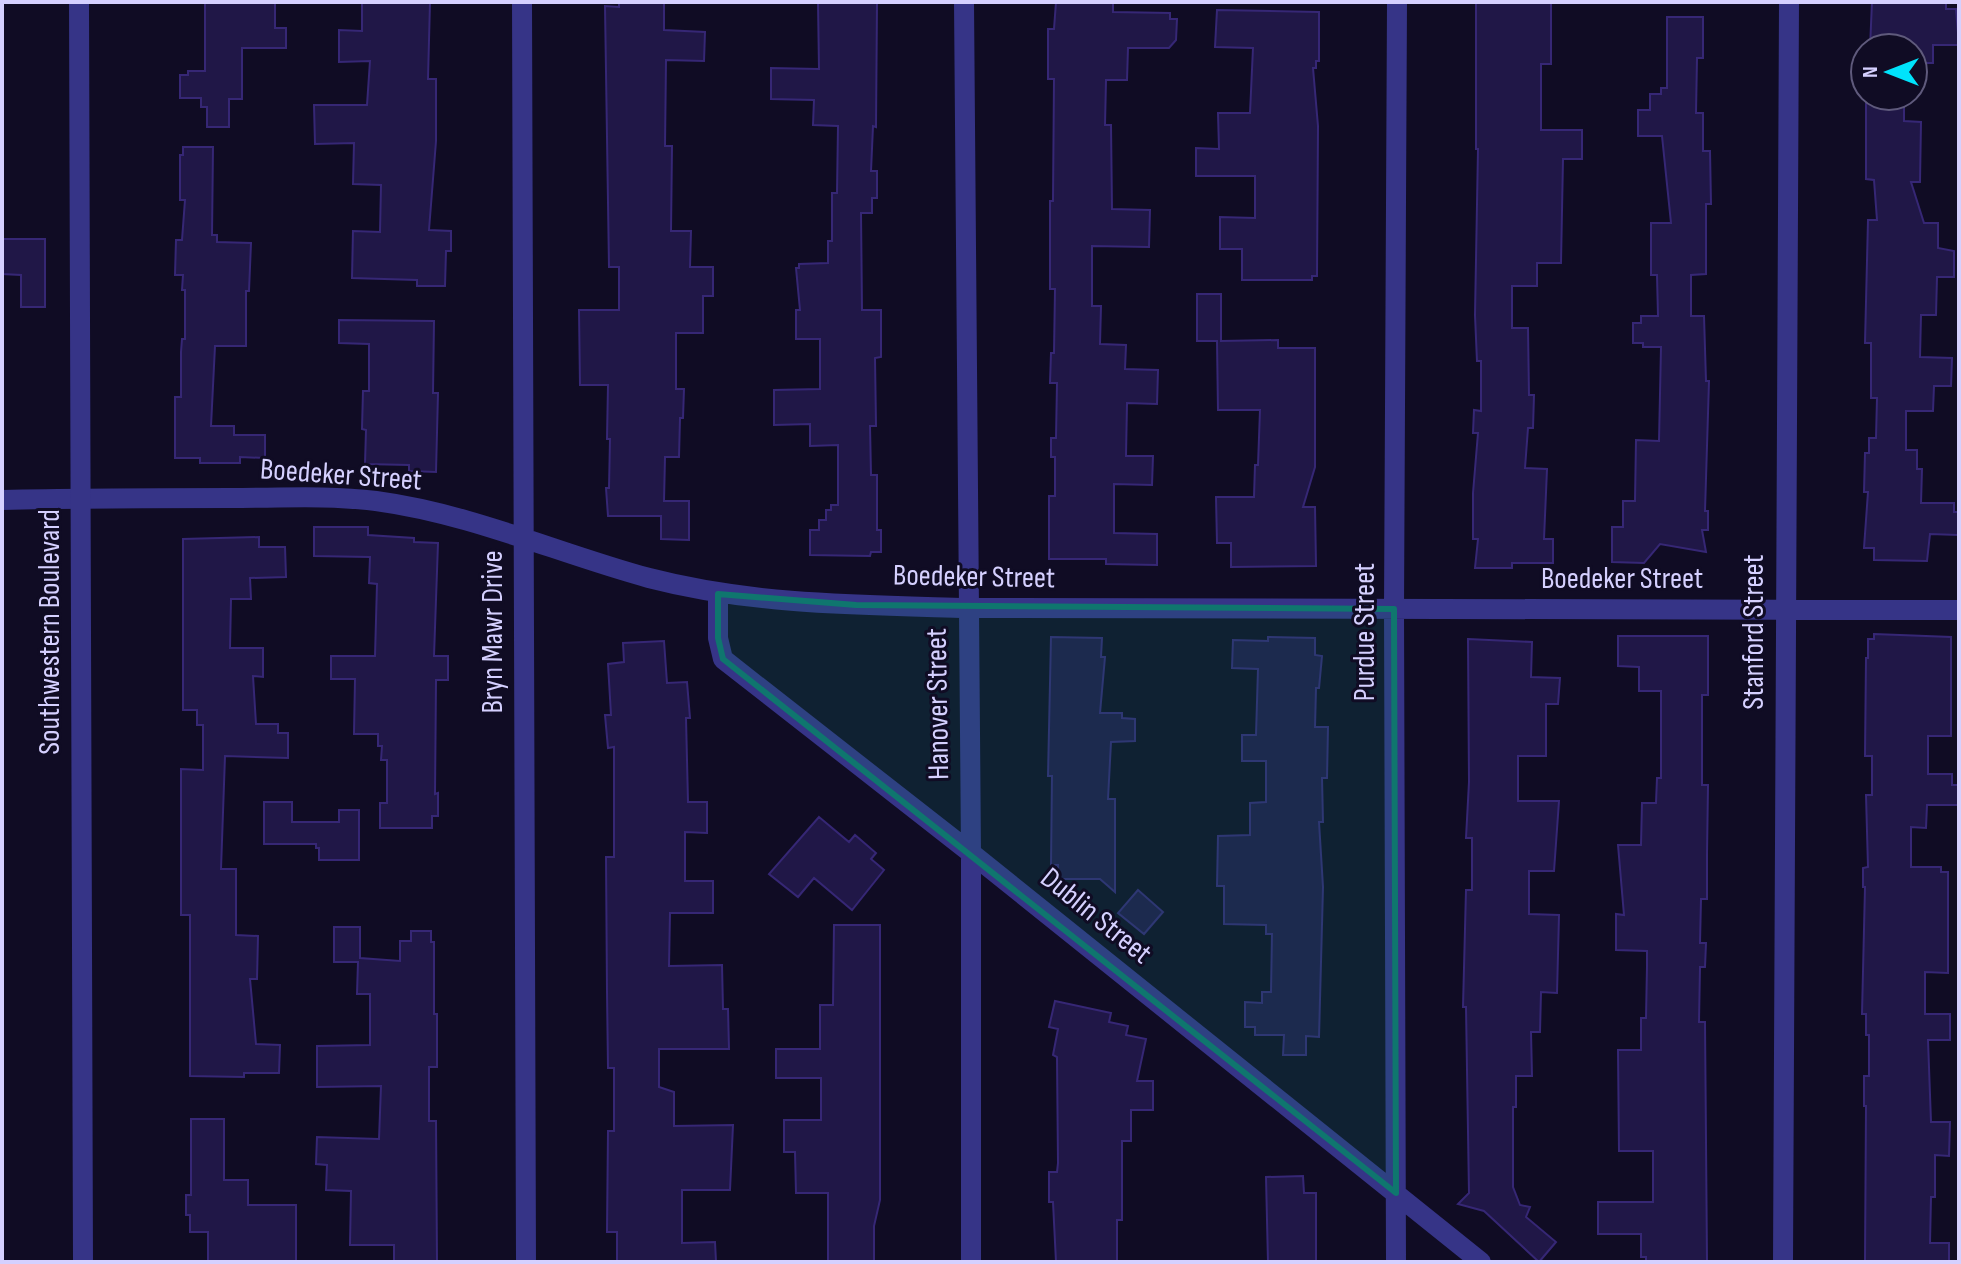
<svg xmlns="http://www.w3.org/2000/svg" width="1961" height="1264" viewBox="0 0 1961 1264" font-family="'Sofia Sans Condensed',sans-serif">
  <rect width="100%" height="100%" fill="#100c24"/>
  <path fill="#201747" stroke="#362775" stroke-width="2" d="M205 2H275V28H286V48H242V99H229V127H207V107H201V98H180V75H188V71H205Z
    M362 2H430L428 79H436V141L429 230 451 231V251H446L445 286H417V280L352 278 353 231 380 232 381 185 353 184 354 143 315 144 314 105H367L370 61 339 62V30L362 31Z
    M619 2H664V30L705 32 704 61 666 60 665 146H672L671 231H691L690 267H713V296H703V333H676V389H684L683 418H680L679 457H665L664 501H689V540L661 539V516H608L606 488H609L610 439H607L608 385H580L579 310H619V267H609L605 6 619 7Z
    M818 2H877L876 127 873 126 871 171H877V198H872V213H861L862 310H881V357L875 358 876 426H870L871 475H877V530H881V552H871L870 556 810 555V530H819V520H826V510H831V505H838V445L810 446V424L774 425V390L820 389V339H796V310H800L796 268H799V264L828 263V241H832V193H837L838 126 813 125 814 100 771 99V68L819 69Z
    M1056 2H1113V12L1170 13V19H1177L1176 40 1169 48H1128L1127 80H1106L1105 125H1111L1112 209 1150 210 1149 247 1092 246V306H1101L1100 344 1126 345 1125 369 1158 370 1157 404 1127 403 1126 456H1153L1152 485 1114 484V533L1157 534V565L1106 564V559H1049V496H1055V457H1051V438H1056L1057 383H1050L1051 353H1054L1055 289H1050V201H1053L1054 79H1048V29H1054Z
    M1476 2H1551V64H1541V130H1582V159H1563L1561 263H1537V286H1512V328H1528L1529 395H1534L1533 428H1528L1525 468 1547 469 1544 539H1553V563H1512V568H1475L1478 539H1473V493L1478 433H1473L1474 410 1481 411V361H1477L1475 315 1478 149H1476Z
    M1872 2H1946V9H1956L1959 45H1933V63H1913V48H1870Z
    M1217 10 1319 12V61H1316V68H1313L1318 126 1317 276H1312V280H1242V249H1220V217L1255 218V176H1196V148L1219 149 1218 113H1250L1253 48 1215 47Z
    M1667 17H1703V58H1697L1696 113H1703V151H1710L1711 204H1706V274L1691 275V316H1704L1706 381H1709L1705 511H1708V530H1702L1706 552 1660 544 1644 563 1612 562V527H1623V501H1635L1636 440 1659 441 1661 347H1643V343H1633V323H1641V316H1658L1657 275H1651V223H1671L1662 136H1638V110H1650V94H1661V88H1667Z
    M1866 96H1904V121L1921 122 1920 182H1911L1924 223H1938V248L1954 251V277H1937L1936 315H1921L1920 357 1952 358 1951 386H1934L1933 411H1906V450H1917V469H1922L1921 503H1954V512H1958V535L1930 534 1927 561 1874 560V548H1864L1868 492H1864L1865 453H1869V438H1876L1877 398H1871V343H1865L1868 220H1877L1874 180 1866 179Z
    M183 147H213L212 235H217V242L251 243 249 291H246V346H215L211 426H234V435H265V458L240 457V463H200V458H175V397H181V352L182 339H185V290H182L183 275H175L176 240H182L185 200H180V155H183Z
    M2 239H45V307H21V275L2 274Z
    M1197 294H1221V341L1278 340V348H1315V467L1303 507H1315L1316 566 1231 567V543H1217L1216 497H1254L1255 465H1258L1260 410H1218L1217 341H1197Z
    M339 320 434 321 433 393H438L436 472 409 471V465L365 464 366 430 362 429 363 391H369V344L339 343Z
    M314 527H368V535L414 538V542L438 543 434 656H448V680H436L435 794 438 793V816H432V828H380V803H387V760H381L382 746H378V734H354L355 679H331V656H375L377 584 369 583 370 557 314 556Z
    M259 537V547H285L286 577 250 578 251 599H231L230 648H263V677L253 676 256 724H278V733H288V758L225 756 221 869H236V935L258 936 257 979H250L256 1044 280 1045 279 1073H244V1077L190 1076V915H181V769L203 770V725H197V710H183V539Z
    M1874 634 1951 637V736H1928V774H1952V785H1959V805H1927L1926 828 1911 827V867H1941V872H1948V973L1925 972V1014H1950V1040H1928L1931 1122H1950L1949 1156 1935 1155V1197H1931L1930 1243H1949V1262H1865L1866 1106H1864V1076H1869V1035H1866V1014H1862L1865 887H1863V868L1868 867 1866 795H1872V756H1865L1866 658H1868V639H1874Z
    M1618 636H1708V695H1702V785H1708L1707 854V899H1701L1700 943H1706L1705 967H1700L1699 1022H1705L1707 1262H1646V1257H1641V1234H1598V1202H1653V1151H1619L1618 1050H1641V1018H1646L1647 966V951L1616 950V914L1624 915 1618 845H1641L1642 803H1656L1657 778H1661V691H1639V667L1618 666Z
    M1051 637 1102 638 1101 657H1105L1100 713H1122V718L1135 719V741L1111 742 1108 799H1115V892L1100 879H1058V865H1051L1052 776H1048Z
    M1268 637 1315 638V655L1322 656 1319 688H1316L1315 727H1328L1327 778H1322L1323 822H1319L1323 887 1319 1037 1306 1036V1055H1283L1284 1035H1255V1027H1245V1002L1262 1003V992H1271L1272 934H1266V925L1224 924V886H1217L1218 836 1250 835V803L1266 802V761H1242V735H1256L1258 669 1232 668 1233 640 1268 641Z
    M1468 639 1532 642 1531 677 1560 678 1558 704H1546V756H1518V801H1559L1554 871H1529V914L1559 915 1557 993 1541 992 1540 1032H1531L1532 1076H1516V1107H1513V1187L1520 1205 1530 1207 1526 1217 1556 1242 1539 1262 1484 1211 1458 1204 1469 1193 1466 1007H1463L1466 890H1472V838H1466L1469 782Z
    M664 641 667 683 687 682 690 718H686L688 802H707V833L685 832V881H713V913H670L669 966 722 965 723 1009H728L729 1049H659V1087L674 1092V1126L733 1125 730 1190H682V1243L715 1242 716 1262H617V1232H607L608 1131H614V1068H608L607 991 606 857H614V747L608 748 605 715H611L608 664 624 662 623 643Z
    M264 802H292V822H339V810H359V860H319V848H316V844H264Z
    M819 817 849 842 855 835 876 853 871 859 884 870 852 910 814 878 798 897 769 874Z
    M1138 890 1163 912 1144 934 1118 913Z
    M834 925H880V1200L874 1226V1262H828V1193H796L795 1152H784V1120H821V1078H776V1049H820V1005H833Z
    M334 927H360V958L400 961V941H411V931H431V942H434V1014H437V1067H429V1121H436L437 1262H394V1245H350L351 1191 326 1190 327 1165 316 1164 317 1137 379 1139 381 1086 317 1087V1046L370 1045V994H357L358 962H334Z
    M1055 1001 1111 1013 1109 1022 1128 1026 1126 1035 1146 1039 1137 1081H1153V1110H1131V1141H1122V1220H1117V1262H1056L1053 1202H1049V1172H1057L1058 1163 1057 1057 1053 1055 1058 1029 1049 1027Z
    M191 1119H224V1180H248V1205H296V1262H208V1232H190V1215H186V1195H191Z
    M1303 1176 1304 1193H1316V1262H1268L1266 1177Z"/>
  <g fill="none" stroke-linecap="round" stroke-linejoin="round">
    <path stroke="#363487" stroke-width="20" d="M522 2 526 1262
      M964 2 971 853V1262
      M2 500C79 498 155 498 231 498 279 498 329 495 376 501 472 514 557 553 649 578 753 605 860 605 967 608L1959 610
      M718 594V638L723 659 971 853 1481 1262
      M1396 1262 1394 609 1397 2
      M1783 1262 1789 2"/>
    <path stroke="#363487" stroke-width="20" d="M79 2 83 1262"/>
  </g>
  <path fill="#0f766e" fill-opacity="0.2" stroke="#0f766e" stroke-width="6" stroke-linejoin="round" d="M718 594 856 605 1394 609 1396 1193 723 659 718 638Z"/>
  <g text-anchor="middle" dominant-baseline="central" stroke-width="6" stroke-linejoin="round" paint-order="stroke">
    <g font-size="30" fill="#d5d0ff" stroke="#100c24">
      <text transform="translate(341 475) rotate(4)">Boedeker Street</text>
      <text transform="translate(974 577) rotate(1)">Boedeker Street</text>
      <text x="1622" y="579">Boedeker Street</text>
      <text transform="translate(50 632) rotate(-90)">Southwestern Boulevard</text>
      <text transform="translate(493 632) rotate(-90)">Bryn Mawr Drive</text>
      <text transform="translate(1365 632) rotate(-90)">Purdue Street</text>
      <text transform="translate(1754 632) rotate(-90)">Stanford Street</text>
      <text transform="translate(938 704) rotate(-91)">Hanover Street</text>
      <text transform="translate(1096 916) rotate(39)">Dublin Street</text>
    </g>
  </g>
  <rect width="1961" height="1264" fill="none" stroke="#d5d0ff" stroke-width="8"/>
  <g transform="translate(1889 72) rotate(270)"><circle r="38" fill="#100c24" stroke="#5f5a7c" stroke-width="2"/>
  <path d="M0-6L14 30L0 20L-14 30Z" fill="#00e3fb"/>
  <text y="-12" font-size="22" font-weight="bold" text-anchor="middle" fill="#d5d0ff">N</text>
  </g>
</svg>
